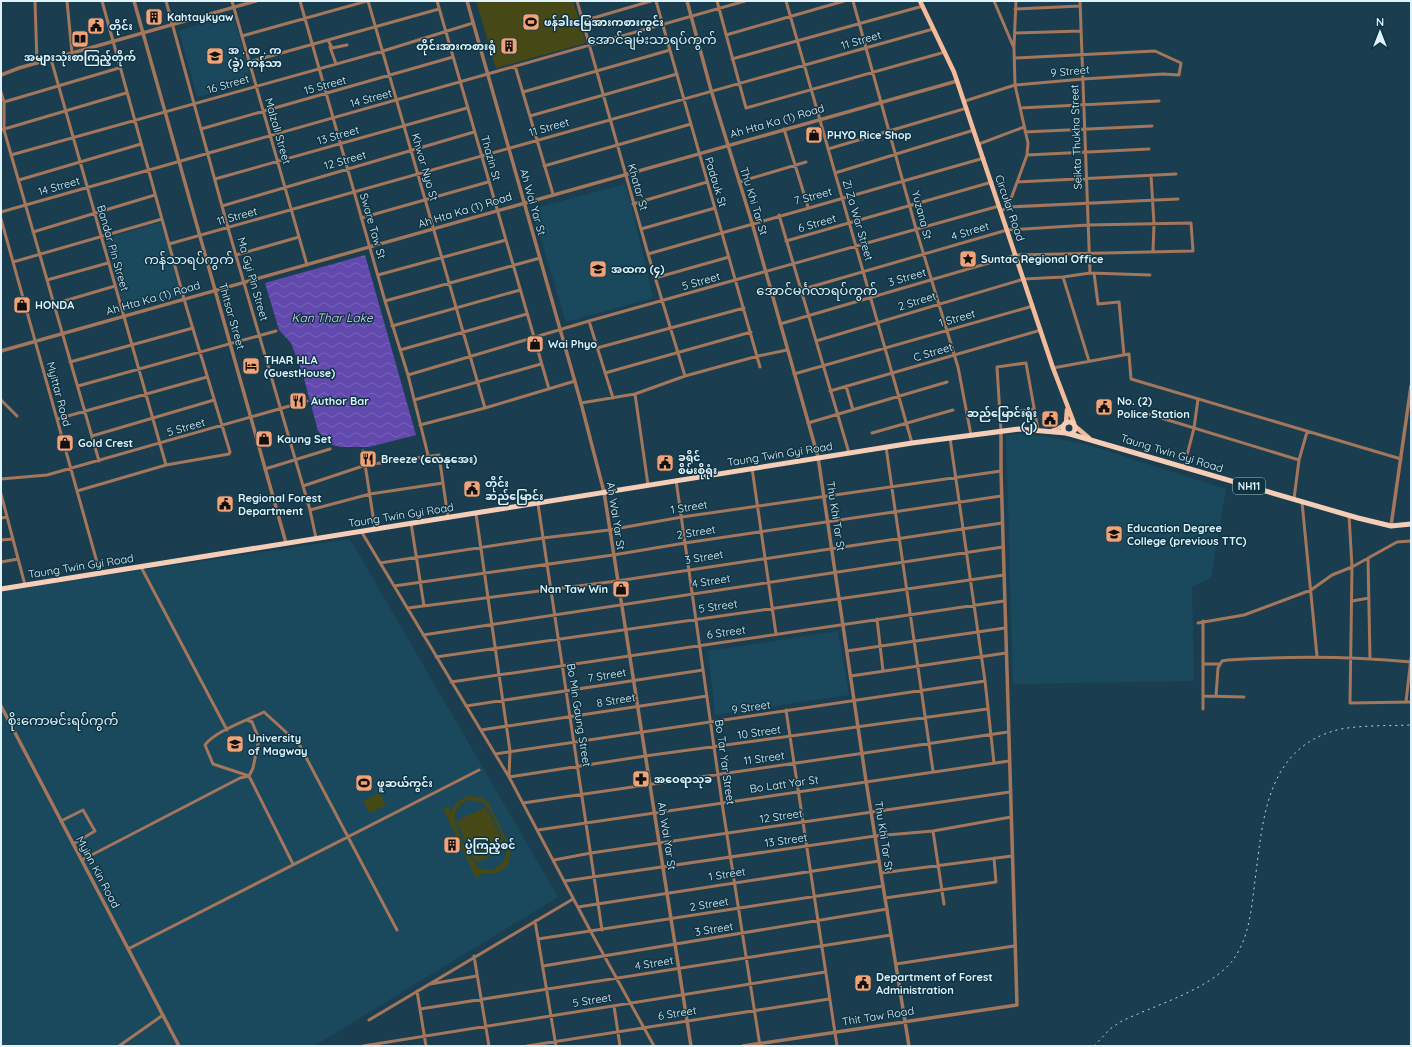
<svg xmlns="http://www.w3.org/2000/svg" width="1412" height="1047" viewBox="0 0 1412 1047" font-family="Quicksand,'Noto Sans Myanmar',sans-serif">
  <defs>
    <pattern id="water-waves" width="16" height="10" patternUnits="userSpaceOnUse"><rect width="16" height="10" fill="#6249ae"/><path d="M0 5q4-4 8 0t8 0" fill="none" stroke="#7864ba"/></pattern>
  </defs>
  <rect width="100%" height="100%" fill="#1a3e4f"/>
  <path fill="#1a485d" d="M233 14 252 82 197 97 179 31Z
    M625 184 633 212 653 298 566 322 532 209Z
    M161 222 181 296 125 311 104 239Z
    M1020 434 1049 437 1085 444 1226 489 1211 578 1192 587 1194 681 1013 684 1006 435Z
    M350 539 558 897 314 1046H1V591Z
    M838 631 849 695 715 715 708 651Z"/>
  <path fill="#464815" fill-rule="evenodd" d="M476 1H573L586 43 496 68Z
    M380 793 386 805 370 813 363 801Z
    M468 796 482 797 489 803 511 850 509 863 503 869 494 874 479 873 480 876 476 878 443 809 448 806 451 811 457 802ZM468 800 482 802 489 809 507 849 504 861 493 870C487 870 482 870 478 866 471 862 453 824 455 816 456 808 461 804 468 800Z
    M486 807 506 849 476 863 456 821Z"/>
  <path fill="url(#water-waves)" d="M365 255 416 435 369 447H340L330 444 318 431 302 371 291 343 279 330 265 283Z"/>
  <g fill="none" stroke-linecap="round" stroke-linejoin="round">
    <path stroke="#a4765b" stroke-width="3" d="M35 1 37 63
      M67 1 72 53
      M166 1 228 228 310 510 316 538
      M232 1 307 265
      M300 1 385 301 408 375 428 455
      M368 1 485 408
      M437 1 549 389
      M577 1 648 254 685 376
      M656 1 760 367
      M717 1 746 108 945 52
      M786 1 912 443
      M853 1 916 229 958 367 971 435
      M994 1 1014 48 1015 85 1028 143 1027 155 1008 207
      M1080 1 1090 273
      M1015 9 1080 6
      M583 21 651 1
      M1015 33 1081 31
      M726 35 844 1
      M242 36 367 1
      M328 40 332 48 347 45
      M330 47 336 64
      M1014 47 1016 1
      M51 59 166 465
      M732 59 923 6
      M249 62 439 9
      M515 66 553 194
      M1 92 4 102V130L99 461
      M523 92 670 50
      M965 101 1015 85 1083 79 1163 74 1179 75 1181 63 1155 51 1014 58
      M4 102 119 68
      M1020 108 1159 101
      M530 116 677 74
      M201 129 453 57
      M784 129 808 207
      M1 130 126 93
      M1025 132 1152 126
      M979 144 1024 127
      M828 149 967 108
      M11 155 383 51 473 23
      M1027 155 1149 149
      M544 166 691 124
      M835 173 974 130
      M1151 175 1154 224 1153 251
      M215 179 467 108
      M19 180 141 144
      M739 182 806 162
      M1017 182 1176 174
      M633 204 707 182
      M222 206 474 132
      M1001 211 1008 207 1178 199
      M1 212 745 1
      M779 215 849 453
      M361 218 488 182
      M1 219 100 573
      M641 229 715 208
      M33 232 155 195
      M786 241 992 182
      M169 244 933 29
      M648 254 984 158
      M236 255 299 237
      M13 262 162 219
      M1094 273 1098 304 1119 302 1124 355
      M378 275 506 240
      M1063 277 1089 361
      M655 278 729 257
      M47 280 108 263
      M385 301 540 258
      M54 304 115 286
      M589 321 613 398
      M780 324 1016 255 1193 251 1191 223 1088 225 1007 230 800 290
      M392 326 520 290
      M816 341 1024 279 1063 277 1090 273 1150 275
      M597 348 744 308
      M400 350 527 314
      M70 362 193 328
      M1053 368 1129 354 1131 379 1401 459
      M605 373 751 332
      M794 374 1033 306
      M408 375 589 321 999 206
      M78 386 276 331
      M846 386 853 410
      M830 391 1041 330
      M635 394 648 485
      M1 400 17 416
      M414 400 541 364
      M581 403 635 394 685 376 758 356 787 350
      M1001 414 1034 409
      M1148 414 1299 460 1294 499
      M57 419 207 377
      M808 423 947 382
      M420 425 485 408 575 381
      M1001 431 997 367 1026 363 1038 430
      M872 433 953 410
      M92 436 214 400
      M950 438 985 681 994 763
      M886 447 933 771
      M363 451 375 529
      M1299 460 1307 432
      M1184 467 1194 428 1198 399
      M752 468 776 634
      M265 469 330 449
      M1 479 47 475 307 401
      M676 480 722 803 760 1046
      M303 486 366 465 439 455 448 518
      M77 491 166 465 229 454 230 452 184 299 102 1
      M1 494 25 585
      M1302 502 1317 656
      M538 504 602 930
      M310 510 370 494 443 483
      M476 514 510 751 509 777 591 932 654 1046
      M1349 515 1352 567 1350 703 1411 702
      M1 518 7 517
      M411 523 424 606
      M361 531 509 777 645 756 987 709
      M1 540 13 539
      M1368 558 1370 659
      M1 562 18 559
      M380 563 543 538 609 530 682 517 1001 471
      M141 567 227 730
      M394 586 613 555 685 543 1001 496
      M1352 601 1369 598
      M408 608 617 581 1002 523
      M877 619 883 671
      M1198 623 1244 615 1311 590 1332 575 1352 567 1397 542 1411 541
      M423 635 1003 547
      M847 651 1005 628
      M436 657 1004 575
      M1203 664H1219
      M851 676 1006 653
      M451 682 1004 601
      M1203 696 1244 697
      M1216 696 1218 668 1222 661 1228 660C1290 656 1350 656 1411 662
      M1406 702 1411 658
      M466 706 703 670
      M1203 709V621
      M786 710 837 1046
      M247 720 252 722 259 739 253 768 249 776 213 764 205 745C215 731 248 720 264 712L299 744 397 930
      M481 730 707 696
      M495 754 985 681
      M523 803 1008 732
      M61 821 83 810 95 831 73 844
      M538 830 1009 761
      M933 831 944 904
      M82 860 240 778 249 776 293 864
      M554 860 591 853 1010 792
      M881 873 1012 856
      M565 881 875 836 933 831 1011 817
      M885 898 996 882 994 858
      M578 907 879 861
      M535 921 556 1046
      M538 939 883 886
      M128 949 479 770
      M474 956 489 1046
      M896 964 1014 946
      M543 966 887 909
      M430 984 477 976
      M417 991 426 1046
      M614 1006 620 1046
      M420 1009 891 935
      M369 1020 573 899
      M119 1046 163 1015
      M363 1046 825 972
      M527 1046 829 999"/>
    <path stroke="#a4765b" stroke-width="3.5" d="M134 1 286 543
      M467 1 581 403 604 492 691 1046
      M687 1 711 90 752 223 818 457 866 781 909 1046
      M1 75 19 68 256 1
      M1 351 957 81
      M1391 526 1411 386
      M1 706 179 1046
      M743 1046 1017 1005 1001 471V431"/>
    <path stroke="#f4bb9b" stroke-width="4.5" d="M920 1 954 72 1053 368 1074 423
      M1066 423 1067 410
      M1076 427 1089 438
      M1052 431 1063 426"/>
    <path stroke="#f6ceb7" stroke-width="5" d="M1063 428a6 6 0 1 1 12 0a6 6 0 1 1-12 0Z
      M1070 434 1358 518 1391 526 1411 524
      M1 589 912 443 1019 429 1066 433"/>
    <path stroke="#bed5e0" stroke-width="1" stroke-dasharray="2 4" stroke-linecap="butt" d="M1094 1046 1110 1029 1120 1022C1154 1005 1210 990 1233 960 1248 939 1251 914 1254 888 1263 824 1263 747 1341 729 1364 725 1388 726 1411 725"/>
  </g>
  <defs>
    <symbol id="building-square" viewBox="-11 -11 22 22"><rect x="-9" y="-9" width="18" height="18" rx="4" fill="#efa377" stroke="#0e3444"/><path d="M-4-6H4V6H1V3H-1V6H-4ZM-2.5-4.3h1.7v1.8h-1.7ZM.8-4.3h1.7v1.8H.8ZM-2.5-1h1.7V.8h-1.7ZM.8-1h1.7V.8H.8Z" fill="#111"/></symbol>
    <symbol id="stadium-square" viewBox="-11 -11 22 22"><rect x="-9" y="-9" width="18" height="18" rx="4" fill="#efa377" stroke="#0e3444"/><path d="M0-5a6.5 5 0 1 0 0 10a6.5 5 0 1 0 0-10ZM-3.5-1.8h7v3.6h-7Z" fill="#111"/></symbol>
    <symbol id="civic-square" viewBox="-11 -11 22 22"><rect x="-9" y="-9" width="18" height="18" rx="4" fill="#efa377" stroke="#0e3444"/><path d="M-.6-6.5H3V-4.5H.6V-3L4-1V1h2V6H-6V1h2V-1L-.6-3ZM-1.2 2.5V6h2.4V2.5Z" fill="#111"/></symbol>
    <symbol id="library-square" viewBox="-11 -11 22 22"><rect x="-9" y="-9" width="18" height="18" rx="4" fill="#efa377" stroke="#0e3444"/><path d="M-6-4Q-3-5.5-.7-3.5V5Q-3 3-6 4ZM6-4Q3-5.5 .7-3.5V5Q3 3 6 4Z" fill="#111"/></symbol>
    <symbol id="school-square" viewBox="-11 -11 22 22"><rect x="-9" y="-9" width="18" height="18" rx="4" fill="#efa377" stroke="#0e3444"/><path d="M0-5L7-2L0 1L-7-2ZM-4 1L0 2.5L4 1V4Q0 6-4 4Z" fill="#111"/></symbol>
    <symbol id="shop-square" viewBox="-11 -11 22 22"><rect x="-9" y="-9" width="18" height="18" rx="4" fill="#efa377" stroke="#0e3444"/><path d="M-5-2.5h2.3a2.7 3.5 0 0 1 5.4 0H5L5.5 6h-11ZM-1.5-2.5h3a1.5 2.3 0 0 0-3 0Z" fill="#111"/></symbol>
    <symbol id="sight-square" viewBox="-11 -11 22 22"><rect x="-9" y="-9" width="18" height="18" rx="4" fill="#efa377" stroke="#0e3444"/><path d="M0-6L1.8-2.2L6-1.7L2.9 1.2L3.7 5.4L0 3.3L-3.7 5.4L-2.9 1.2L-6-1.7L-1.8-2.2Z" fill="#111"/></symbol>
    <symbol id="hotel-square" viewBox="-11 -11 22 22"><rect x="-9" y="-9" width="18" height="18" rx="4" fill="#efa377" stroke="#0e3444"/><path d="M-6-4.5h1.5V1H6V5H4.5V3h-9V5H-6ZM-4 0a1.8 1.8 0 1 1 3.6 0ZM.5 0V-2.5h3Q6-2.5 6 0Z" fill="#111"/></symbol>
    <symbol id="restaurant-square" viewBox="-11 -11 22 22"><rect x="-9" y="-9" width="18" height="18" rx="4" fill="#efa377" stroke="#0e3444"/><path d="M-5-6h1v4h1v-4h1v4h1v-4h1v5L-1.5 .5V6h-2V.5L-5-1ZM5-6V6H3V1.5H1.5Q1.5-4 5-6Z" fill="#111"/></symbol>
    <symbol id="university-square" viewBox="-11 -11 22 22"><rect x="-9" y="-9" width="18" height="18" rx="4" fill="#efa377" stroke="#0e3444"/><path d="M0-5L7-2L0 1L-7-2ZM-4 1L0 2.5L4 1V4Q0 6-4 4Z" fill="#111"/></symbol>
    <symbol id="pharmacy-square" viewBox="-11 -11 22 22"><rect x="-9" y="-9" width="18" height="18" rx="4" fill="#efa377" stroke="#0e3444"/><path d="M-2-6h4v4h4v4h-4v4h-4v-4h-4v-4h4Z" fill="#111"/></symbol>
  </defs>
  <g fill-rule="evenodd">
    <use href="#building-square" x="144" y="7" width="20" height="20"/>
    <use href="#stadium-square" x="521" y="12" width="20" height="20"/>
    <use href="#civic-square" x="86" y="16" width="20" height="20"/>
    <use href="#library-square" x="70" y="29" width="20" height="20"/>
    <use href="#building-square" x="499" y="36" width="20" height="20"/>
    <use href="#school-square" x="205" y="46" width="20" height="20"/>
    <use href="#shop-square" x="804" y="125" width="20" height="20"/>
    <use href="#sight-square" x="958" y="249" width="20" height="20"/>
    <use href="#school-square" x="588" y="259" width="20" height="20"/>
    <use href="#shop-square" x="12" y="295" width="20" height="20"/>
    <use href="#shop-square" x="525" y="334" width="20" height="20"/>
    <use href="#hotel-square" x="241" y="356" width="20" height="20"/>
    <use href="#restaurant-square" x="288" y="391" width="20" height="20"/>
    <use href="#civic-square" x="1094" y="397" width="20" height="20"/>
    <use href="#civic-square" x="1040" y="409" width="20" height="20"/>
    <use href="#shop-square" x="254" y="429" width="20" height="20"/>
    <use href="#shop-square" x="55" y="433" width="20" height="20"/>
    <use href="#restaurant-square" x="358" y="449" width="20" height="20"/>
    <use href="#civic-square" x="655" y="453" width="20" height="20"/>
    <use href="#civic-square" x="462" y="479" width="20" height="20"/>
    <use href="#civic-square" x="215" y="494" width="20" height="20"/>
    <use href="#university-square" x="1104" y="524" width="20" height="20"/>
    <use href="#shop-square" x="611" y="579" width="20" height="20"/>
    <use href="#university-square" x="225" y="734" width="20" height="20"/>
    <use href="#pharmacy-square" x="631" y="769" width="20" height="20"/>
    <use href="#stadium-square" x="354" y="773" width="20" height="20"/>
    <use href="#building-square" x="442" y="835" width="20" height="20"/>
    <use href="#civic-square" x="853" y="973" width="20" height="20"/>
  </g>
  <g text-anchor="middle" dominant-baseline="central" stroke-width="3" stroke-linejoin="round" paint-order="stroke">
    <rect fill="#0e3444" stroke="#a0bac6" stroke-width="1" x="1233" y="478" width="32" height="16" rx="3"/>
    <g font-size="10" font-weight="bold" fill="#dff3fd">
      <text x="1249" y="486">NH11</text>
    </g>
    <g font-size="11" font-weight="bold" fill="#dff3fd" stroke="#0e3444" text-anchor="start">
      <text x="167" y="17">Kahtaykyaw</text>
      <text x="544" y="22">ဖန်ခါးမြေအားကစားကွင်း</text>
      <text x="109" y="26">တိုင်း</text>
      <text x="496" y="46" text-anchor="end">တိုင်းအားကစားရုံ</text>
      <text x="228" y="50">အ . ထ . က<tspan x="228" dy="13">(ခွဲ) ကန်သာ</tspan></text>
      <text x="80" y="57" text-anchor="middle">အများသုံးစာကြည့်တိုက်</text>
      <text x="827" y="135">PHYO Rice Shop</text>
      <text x="981" y="259">Suntac Regional Office</text>
      <text x="611" y="269">အထက (၄)</text>
      <text x="35" y="305">HONDA</text>
      <text x="548" y="344">Wai Phyo</text>
      <text x="264" y="360">THAR HLA<tspan x="264" dy="13">(GuestHouse)</tspan></text>
      <text x="311" y="401">Author Bar</text>
      <text x="1117" y="401">No. (2)<tspan x="1117" dy="13">Police Station</tspan></text>
      <text x="1037" y="413" text-anchor="end">ဆည်မြောင်းရုံး<tspan x="1037" dy="13">(၂)</tspan></text>
      <text x="277" y="439">Kaung Set</text>
      <text x="78" y="443">Gold Crest</text>
      <text x="678" y="457">ခရိုင်<tspan x="678" dy="13">စိမ်းစိုရုံး</tspan></text>
      <text x="381" y="459">Breeze (လေနုအေး)</text>
      <text x="485" y="483">တိုင်း<tspan x="485" dy="13">ဆည်မြောင်း</tspan></text>
      <text x="238" y="498">Regional Forest<tspan x="238" dy="13">Department</tspan></text>
      <text x="1127" y="528">Education Degree<tspan x="1127" dy="13">College (previous TTC)</tspan></text>
      <text x="608" y="589" text-anchor="end">Nan Taw Win</text>
      <text x="248" y="738">University<tspan x="248" dy="13">of Magway</tspan></text>
      <text x="654" y="779">အဝေရာသုခ</text>
      <text x="377" y="783">ဖူဆယ်ကွင်း</text>
      <text x="465" y="845">ပွဲကြည့်စင်</text>
      <text x="876" y="977">Department of Forest<tspan x="876" dy="13">Administration</tspan></text>
    </g>
    <g font-size="11" fill="#dff3fd" stroke="#0e3444">
      <text transform="translate(861 40) rotate(-16)">11 Street</text>
      <text transform="translate(1070 71) rotate(-5)">9 Street</text>
      <text transform="translate(228 84) rotate(-16)">16 Street</text>
      <text transform="translate(325 85) rotate(-15)">15 Street</text>
      <text transform="translate(371 98) rotate(-15)">14 Street</text>
      <text transform="translate(777 121) rotate(-16)">Ah Hta Ka (1) Road</text>
      <text transform="translate(549 127) rotate(-16)">11 Street</text>
      <text transform="translate(278 131) rotate(74)">Malzali Street</text>
      <text transform="translate(338 135) rotate(-16)">13 Street</text>
      <text transform="translate(1076 137) rotate(-92)">Seikta Thukha Street</text>
      <text transform="translate(491 158) rotate(74)">Thazin St</text>
      <text transform="translate(345 160) rotate(-16)">12 Street</text>
      <text transform="translate(425 167) rotate(74)">Khwar Nyo St</text>
      <text transform="translate(716 182) rotate(73)">Padauk St</text>
      <text transform="translate(59 186) rotate(-16)">14 Street</text>
      <text transform="translate(638 187) rotate(74)">Khatar St</text>
      <text transform="translate(813 196) rotate(-15)">7 Street</text>
      <text transform="translate(754 201) rotate(73)">Thu Khi Tar St</text>
      <text transform="translate(533 202) rotate(74)">Ah Wai Yar St</text>
      <text transform="translate(1010 208) rotate(71)">Circular Road</text>
      <text transform="translate(465 210) rotate(-17)">Ah Hta Ka (1) Road</text>
      <text transform="translate(922 215) rotate(75)">Yuzana St</text>
      <text transform="translate(237 216) rotate(-15)">11 Street</text>
      <text transform="translate(858 220) rotate(74)">Zi Za War Street</text>
      <text transform="translate(817 223) rotate(-16)">6 Street</text>
      <text transform="translate(373 226) rotate(74)">Sware Taw St</text>
      <text transform="translate(970 231) rotate(-17)">4 Street</text>
      <text transform="translate(113 248) rotate(74)">Bandar Pin Street</text>
      <text transform="translate(907 277) rotate(-16)">3 Street</text>
      <text transform="translate(253 279) rotate(74)">Ma Gyi Pin Street</text>
      <text transform="translate(701 281) rotate(-16)">5 Street</text>
      <text transform="translate(153 298) rotate(-16)">Ah Hta Ka (1) Road</text>
      <text transform="translate(917 301) rotate(-17)">2 Street</text>
      <text transform="translate(232 316) rotate(74)">Thitsar Street</text>
      <text transform="translate(957 318) rotate(-16)">1 Street</text>
      <text transform="translate(933 352) rotate(-16)">C Street</text>
      <text transform="translate(59 394) rotate(75)">Myittar Road</text>
      <text transform="translate(186 427) rotate(-16)">5 Street</text>
      <text transform="translate(1172 453) rotate(17)">Taung Twin Gyi Road</text>
      <text transform="translate(780 454) rotate(-9)">Taung Twin Gyi Road</text>
      <text transform="translate(689 507) rotate(-9)">1 Street</text>
      <text transform="translate(401 515) rotate(-9)">Taung Twin Gyi Road</text>
      <text transform="translate(616 516) rotate(81)">Ah Wai Yar St</text>
      <text transform="translate(836 516) rotate(81)">Thu Khi Tar St</text>
      <text transform="translate(696 532) rotate(-9)">2 Street</text>
      <text transform="translate(704 557) rotate(-9)">3 Street</text>
      <text transform="translate(81 566) rotate(-9)">Taung Twin Gyi Road</text>
      <text transform="translate(711 581) rotate(-9)">4 Street</text>
      <text transform="translate(718 606) rotate(-8)">5 Street</text>
      <text transform="translate(726 632) rotate(-8)">6 Street</text>
      <text transform="translate(607 675) rotate(-9)">7 Street</text>
      <text transform="translate(616 700) rotate(-9)">8 Street</text>
      <text transform="translate(751 707) rotate(-8)">9 Street</text>
      <text transform="translate(579 715) rotate(81)">Bo Min Gaung Street</text>
      <text transform="translate(759 732) rotate(-8)">10 Street</text>
      <text transform="translate(764 758) rotate(-8)">11 Street</text>
      <text transform="translate(725 762) rotate(82)">Bo Tar Yar Street</text>
      <text transform="translate(784 784) rotate(-8)">Bo Latt Yar St</text>
      <text transform="translate(781 816) rotate(-8)">12 Street</text>
      <text transform="translate(667 836) rotate(81)">Ah Wai Yar St</text>
      <text transform="translate(884 836) rotate(81)">Thu Khi Tar St</text>
      <text transform="translate(786 840) rotate(-8)">13 Street</text>
      <text transform="translate(98 872) rotate(62)">Myinn Kin Road</text>
      <text transform="translate(727 874) rotate(-9)">1 Street</text>
      <text transform="translate(709 904) rotate(-9)">2 Street</text>
      <text transform="translate(714 929) rotate(-9)">3 Street</text>
      <text transform="translate(654 963) rotate(-9)">4 Street</text>
      <text transform="translate(592 1000) rotate(-9)">5 Street</text>
      <text transform="translate(677 1013) rotate(-9)">6 Street</text>
      <text transform="translate(878 1016) rotate(-9)">Thit Taw Road</text>
    </g>
    <g font-size="12" font-style="italic" fill="#dddaf6" stroke="#0e3444">
      <text x="332" y="317">Kan Thar Lake</text>
    </g>
    <g font-size="13" fill="#dff3fd" stroke="#0e3444">
      <text x="652" y="39">အောင်ချမ်းသာရပ်ကွက်</text>
      <text x="189" y="259">ကန်သာရပ်ကွက်</text>
      <text x="817" y="290">အောင်မင်္ဂလာရပ်ကွက်</text>
      <text x="63" y="720">စိုးကောမင်းရပ်ကွက်</text>
    </g>
  </g>
  <rect width="1412" height="1047" fill="none" stroke="#dff3fd" stroke-width="4"/>
  <g transform="translate(1380 32)" stroke="#0e3444" stroke-width="3" paint-order="stroke">
  <path d="M0-3L7 15L0 10L-7 15Z" fill="#dff3fd"/>
  <text y="-6" font-size="11" font-weight="bold" text-anchor="middle" fill="#dff3fd">N</text>
  </g>
</svg>
